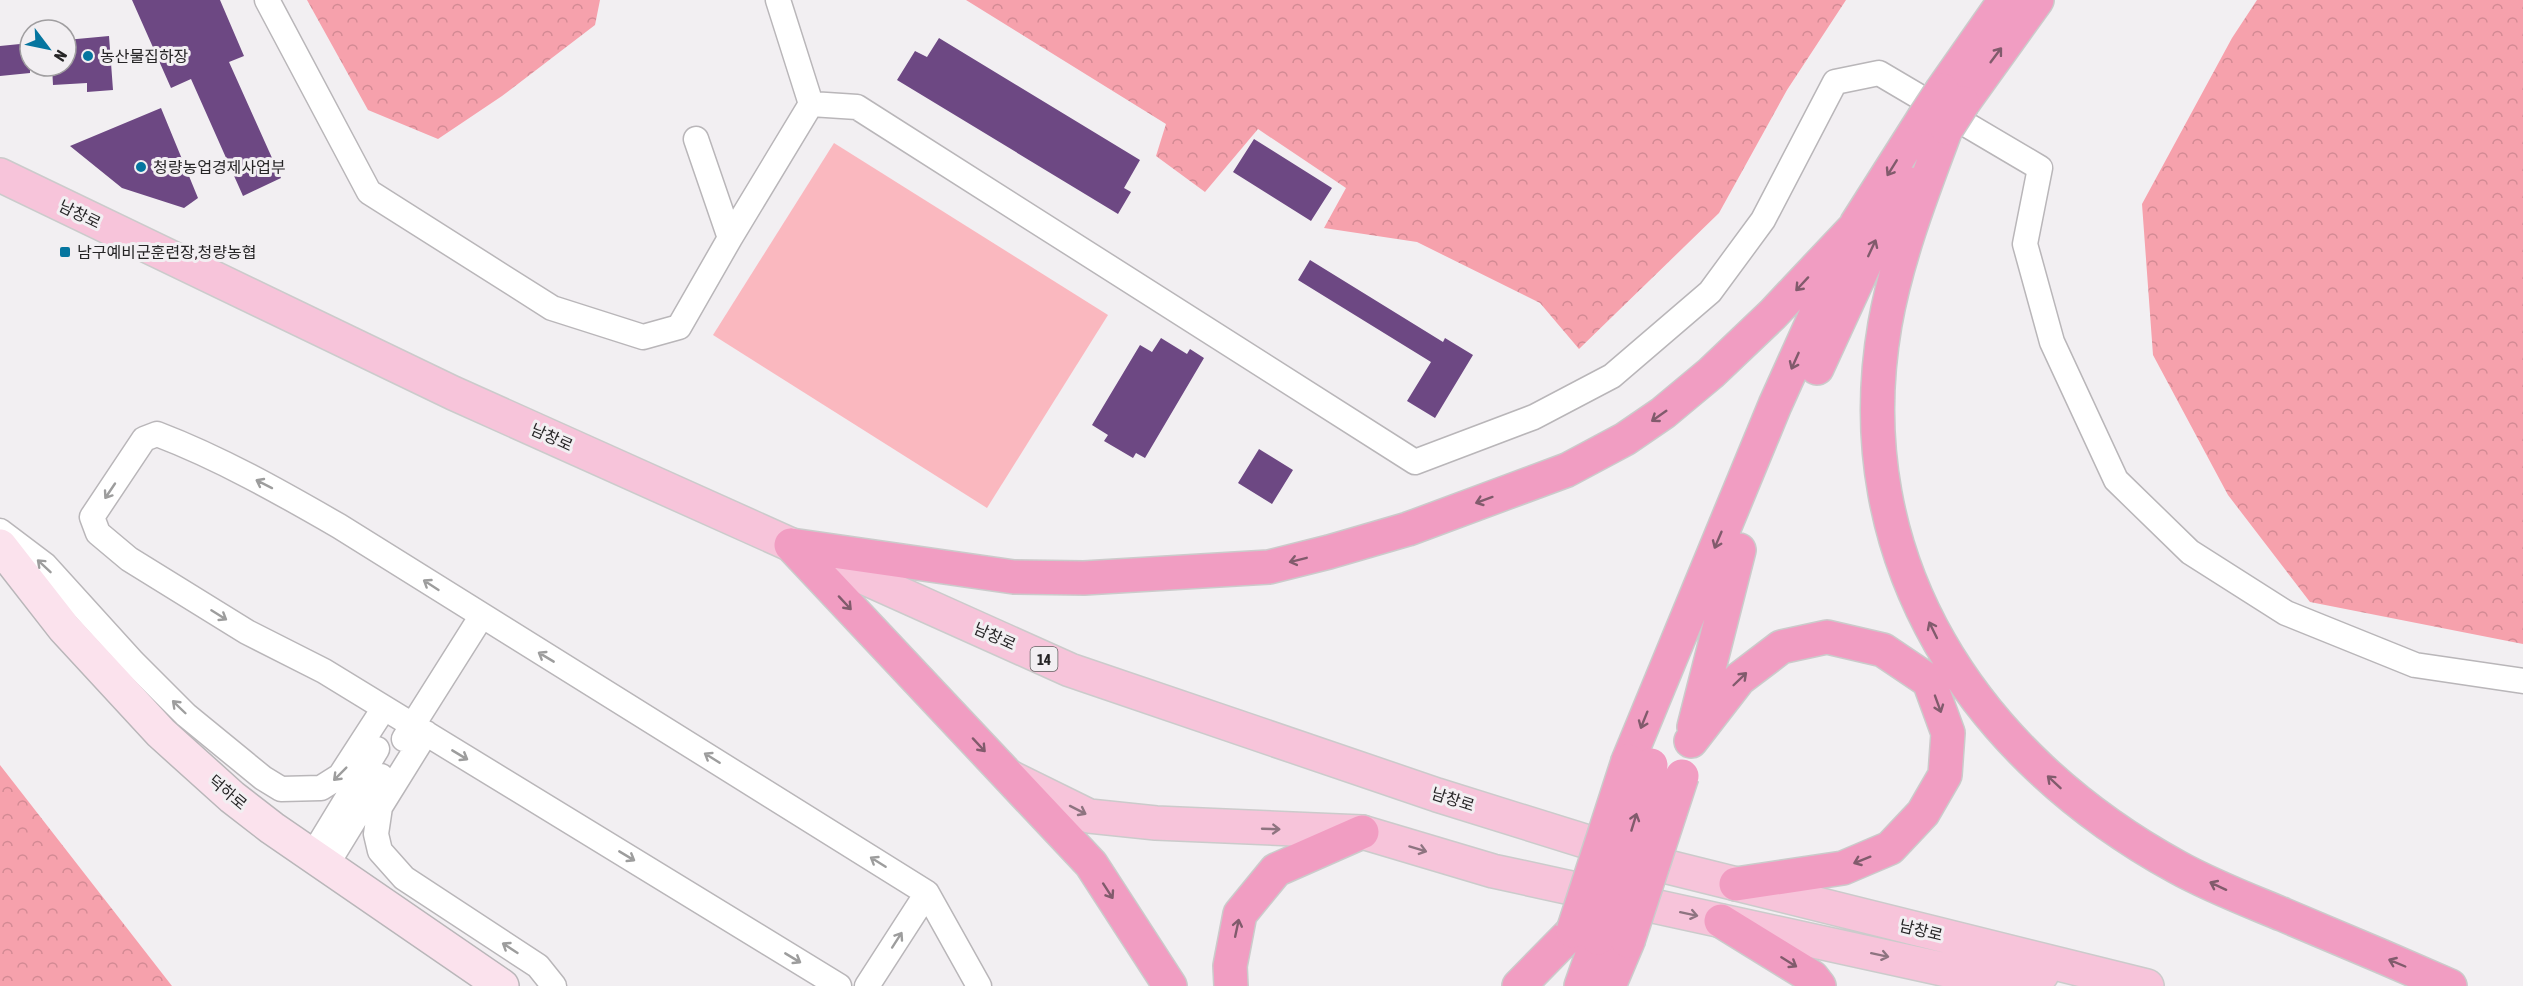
<svg xmlns="http://www.w3.org/2000/svg" width="2523" height="986" viewBox="0 0 2523 986" font-family="'Asap Condensed','Noto Sans KR',sans-serif">
  <defs>
    <pattern id="forest-crowns" width="20" height="18" patternUnits="userSpaceOnUse" patternTransform="scale(1.5)"><rect width="20" height="18" fill="#f6a1ac"/><path d="M2 6a3 3 0 1 1 6 0M12 15a3 3 0 1 1 6 0" fill="none" stroke="#d38a94"/></pattern>
  </defs>
  <rect width="100%" height="100%" fill="#f2eff2"/>
  <path fill="#fab8bf" d="M834 143 1108 315 987 508 713 335Z"/>
  <path fill="url(#forest-crowns)" d="M307 0H600L595 25 502 96 438 139 368 110Z
    M966 0H1846L1787 90 1719 213 1579 349 1540 303 1417 242 1324 228 1346 188 1258 129 1205 192 1156 156 1166 124Z
    M2257 0H2523V644L2310 602 2228 495 2153 355 2142 204 2232 38Z
    M0 765 172 986H0Z"/>
  <path fill="#6d4883" d="M132 0H220L244 56 229 62 281 178 243 196 191 79 171 88Z
    M109 36 113 90 87 92V83L53 85 52 66H66V40Z
    M939 38 1140 160 1124 188 1131 192 1118 214 897 80 915 51 927 57Z
    M30 43V73L0 76V46Z
    M161 108 198 198 184 208 122 188 70 146Z
    M1254 139 1332 188 1311 221 1233 172Z
    M1310 260 1443 342 1445 338 1473 355 1435 418 1407 401 1431 362 1298 280Z
    M1161 338 1187 354 1190 349 1204 358 1145 458 1136 453 1133 458 1104 441 1108 435 1092 425 1140 345 1152 352Z
    M1259 449 1293 470 1272 504 1238 483Z"/>
  <g fill="none" stroke-linecap="round" stroke-linejoin="round">
    <defs>
      <path id="street" d="M267 0 369 192 552 308 643 337 679 327 730 238 811 104 778 0
        M811 104 857 107 1415 462 1534 417 1612 376 1710 292 1763 220 1835 82 1879 73 2040 168 2025 244 2052 342 2116 480 2190 552 2286 613 2415 665 2523 681
        M696 139 730 238
        M0 531 45 565 133 662 186 715 263 778 281 789 321 788 340 776 384 708
        M426 733 380 807 376 834 380 851 404 878 538 966 554 986
        M404 739 481 617
        M312 856 377 749
        M326 866 381 776
        M839 986 324 671 247 632 129 559 98 533 92 517 144 439 157 434C220 458 280 492 339 526L927 893 979 986
        M867 986 927 893"/>
      <path id="secondary" d="M0 546 64 628 161 733 232 797 272 828 502 986"/>
      <path id="primary" d="M0 175 453 393 1070 670 1437 795 1668 867 2147 986
        M1010 777 1089 816 1156 823 1362 832 1493 871 1956 972 2042 974"/>
      <path id="highway" d="M1942 90 2005 0
        M1963 103 2037 0
        M1946 129C1922 193 1897 257 1885 324 1844 561 1975 756 2177 867 2211 886 2248 900 2284 915 2339 938 2395 962 2450 986
        M1817 368 1880 231 1911 184
        M791 545 1014 577 1084 578 1269 567 1329 552 1408 529 1567 470 1625 439 1663 413 1711 373 1773 314 1856 226
        M791 545 1091 864 1170 986
        M1694 727 1739 550
        M1691 741 1739 679 1781 647 1827 637 1883 650 1929 681 1948 733 1945 775 1923 813 1890 848 1843 868 1736 884
        M1628 761 1775 405 1857 223 1923 119
        M1721 921 1812 977 1819 986
        M1231 986 1230 966 1240 914 1276 870 1362 832
        M1519 986 1573 931
        M1581 986 1598 938
        M1609 986 1628 941"/>
    </defs>
    <use href="#street" stroke="#b9b6b9" stroke-width="27"/>
    <use href="#secondary" stroke="#b9b6b9" stroke-width="36"/>
    <use href="#primary" stroke="#cbcbcb" stroke-width="36"/>
    <use href="#highway" stroke="#cbcbcb" stroke-width="36"/>
    <use href="#street" stroke="#fff" stroke-width="24"/>
    <use href="#secondary" stroke="#fbe2ed" stroke-width="33"/>
    <use href="#primary" stroke="#f7c4da" stroke-width="33"/>
    <use href="#highway" stroke="#f19dc2" stroke-width="33"/>
    <defs>
      <path id="highway-bridge" d="M1923 119 1942 90
        M1947 128 1963 103
        M1573 931 1628 761
        M1598 938 1651 765
        M1628 941 1682 776"/>
    </defs>
    <use href="#highway-bridge" stroke="#cbcbcb" stroke-width="36" stroke-linecap="butt"/>
    <use href="#highway-bridge" stroke="#f19dc2" stroke-width="33"/>
  </g>
  <defs><path id="oneway-shaft" d="M-6 0H5M1.5-3L5.5 0L1.5 3" fill="none" stroke-width="1.6" stroke-linecap="round" stroke-linejoin="round" transform="scale(1.5)"/></defs>
  <g stroke="#815b6c">
    <use href="#oneway-shaft" transform="translate(1996 55) rotate(-53)"/>
    <use href="#oneway-shaft" transform="translate(1892 168) rotate(122)"/>
    <use href="#oneway-shaft" transform="translate(1872 248) rotate(-65)"/>
    <use href="#oneway-shaft" transform="translate(1802 284) rotate(133)"/>
    <use href="#oneway-shaft" transform="translate(1795 361) rotate(114)"/>
    <use href="#oneway-shaft" transform="translate(1659 416) rotate(145)"/>
    <use href="#oneway-shaft" transform="translate(1484 500) rotate(160)"/>
    <use href="#oneway-shaft" transform="translate(1718 540) rotate(113)"/>
    <use href="#oneway-shaft" transform="translate(1298 560) rotate(166)"/>
    <use href="#oneway-shaft" transform="translate(845 603) rotate(47)"/>
    <use href="#oneway-shaft" transform="translate(1933 630) rotate(-116)"/>
    <use href="#oneway-shaft" transform="translate(1740 679) rotate(-44)"/>
    <use href="#oneway-shaft" transform="translate(1938 704) rotate(70)"/>
    <use href="#oneway-shaft" transform="translate(1644 720) rotate(112)"/>
    <use href="#oneway-shaft" transform="translate(979 745) rotate(47)"/>
    <use href="#oneway-shaft" transform="translate(2054 782) rotate(-137)"/>
    <use href="#oneway-shaft" transform="translate(1634 822) rotate(-73)"/>
    <use href="#oneway-shaft" transform="translate(1862 860) rotate(158)"/>
    <use href="#oneway-shaft" transform="translate(2218 886) rotate(-155)"/>
    <use href="#oneway-shaft" transform="translate(1108 891) rotate(57)"/>
    <use href="#oneway-shaft" transform="translate(1237 928) rotate(-78)"/>
    <use href="#oneway-shaft" transform="translate(1789 962) rotate(32)"/>
    <use href="#oneway-shaft" transform="translate(2397 963) rotate(-157)"/>
  </g>
  <g stroke="#9d9d9d">
    <use href="#oneway-shaft" transform="translate(264 484) rotate(-153)"/>
    <use href="#oneway-shaft" transform="translate(110 491) rotate(124)"/>
    <use href="#oneway-shaft" transform="translate(44 566) rotate(-137)"/>
    <use href="#oneway-shaft" transform="translate(431 585) rotate(-147)"/>
    <use href="#oneway-shaft" transform="translate(219 615) rotate(32)"/>
    <use href="#oneway-shaft" transform="translate(546 657) rotate(-149)"/>
    <use href="#oneway-shaft" transform="translate(179 707) rotate(-136)"/>
    <use href="#oneway-shaft" transform="translate(460 755) rotate(31)"/>
    <use href="#oneway-shaft" transform="translate(712 758) rotate(-148)"/>
    <use href="#oneway-shaft" transform="translate(340 774) rotate(135)"/>
    <use href="#oneway-shaft" transform="translate(627 856) rotate(31)"/>
    <use href="#oneway-shaft" transform="translate(878 862) rotate(-148)"/>
    <use href="#oneway-shaft" transform="translate(897 940) rotate(-57)"/>
    <use href="#oneway-shaft" transform="translate(510 948) rotate(-147)"/>
    <use href="#oneway-shaft" transform="translate(793 958) rotate(31)"/>
  </g>
  <g stroke="#8e7480">
    <use href="#oneway-shaft" transform="translate(1078 810) rotate(27)"/>
    <use href="#oneway-shaft" transform="translate(1271 829) rotate(2)"/>
    <use href="#oneway-shaft" transform="translate(1418 849) rotate(17)"/>
    <use href="#oneway-shaft" transform="translate(1689 914) rotate(12)"/>
    <use href="#oneway-shaft" transform="translate(1880 955) rotate(12)"/>
  </g>
  <g fill="#05759f" stroke="#f2eff2" stroke-width="2">
    <circle cx="88" cy="56" r="6"/>
    <circle cx="141" cy="167" r="6"/>
    <rect x="59" y="246" width="12" height="12" rx="3"/>
  </g>
  <g text-anchor="middle" dominant-baseline="central" stroke-width="6" stroke-linejoin="round" paint-order="stroke">
    <rect fill="#f2eff2" stroke="#636263" stroke-width="1.5" x="1030.5" y="647" width="27" height="24" rx="4.5"/>
    <g font-size="15" font-weight="bold" fill="#262526">
      <text x="1044" y="659">14</text>
    </g>
    <g font-size="16" fill="#262526" stroke="#f2eff2" text-anchor="start">
      <text x="100" y="56">농산물집하장</text>
      <text x="153" y="167">청량농업경제사업부</text>
      <text x="77" y="252">남구예비군훈련장,청량농협</text>
    </g>
    <g font-size="16" fill="#262526" stroke="#f2eff2">
      <text transform="translate(80 214) rotate(26)">남창로</text>
      <text transform="translate(552 437) rotate(24)">남창로</text>
      <text transform="translate(995 636) rotate(24)">남창로</text>
      <text transform="translate(228 792) rotate(40)">덕하로</text>
      <text transform="translate(1453 799) rotate(18)">남창로</text>
      <text transform="translate(1921 930) rotate(14)">남창로</text>
    </g>
  </g>
  <g transform="translate(48 48) rotate(122)"><circle r="28" fill="#f2eff2" stroke="#a09ea0" stroke-width="1.5"/>
  <path d="M0-4.5L10 22L0 15L-10 22Z" fill="#05759f"/>
  <text y="-9" font-size="16" font-weight="bold" text-anchor="middle" fill="#262526">N</text>
  </g>
</svg>
